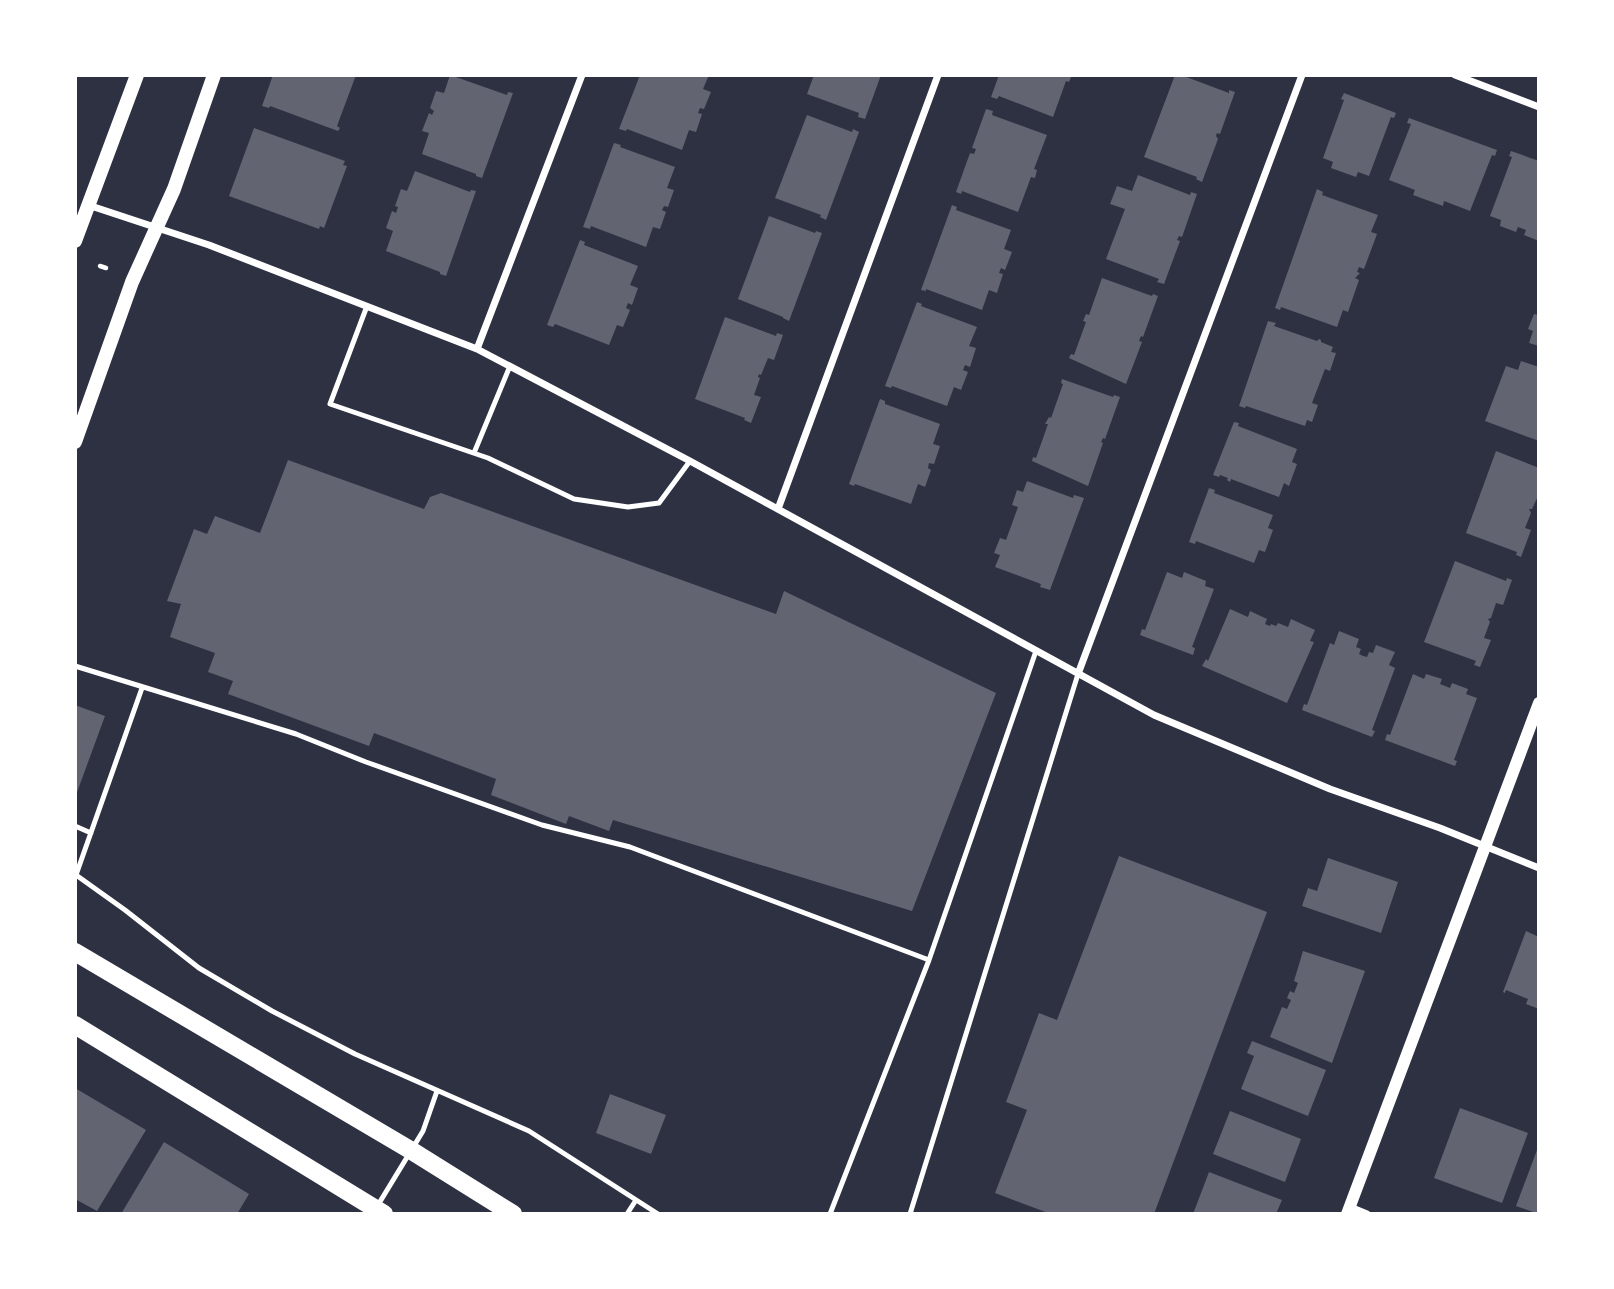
<svg xmlns="http://www.w3.org/2000/svg" width="1614" height="1289" viewBox="0 0 1614 1289" font-family="'Nunito Sans',sans-serif">
  <rect width="100%" height="100%" fill="#2d3142"/>
  <path fill="#626471" d="M273 75H356L337 126 340 128 338 131 270 106 269 108 262 106Z
    M450 75 507 95 508 92 513 93 482 178 476 176V174L422 154 429 133 422 131 429 113 432 115 434 111 430 108 436 91 444 93Z
    M640 75H709L703 89 711 92 704 109 700 108 698 113 702 114 696 132 689 130 682 150 627 129 626 131 619 129Z
    M814 75H881L865 119 858 117 859 113 807 94Z
    M999 75H1072L1069 82 1066 81 1053 117 999 96 997 99 991 97Z
    M1175 75H1181L1229 93V90L1235 92 1220 134 1217 133 1216 136 1218 139 1202 182 1196 179 1197 177 1144 157Z
    M1344 93 1396 113 1394 118 1391 117 1369 176 1358 172 1356 177 1331 168 1333 162 1323 158 1344 100 1341 99Z
    M986 109 993 111 992 115 1047 135 1034 169 1037 170 1035 178 1031 177 1018 212 962 191 961 194 956 192 970 153 974 154 976 149 972 148Z
    M807 115 852 132 853 129 859 132 826 220 820 217 821 215 775 198Z
    M1409 118 1497 150 1495 156 1492 155 1470 211 1444 201 1443 206 1413 195 1415 190 1389 180 1411 124 1407 123Z
    M254 128 345 161 343 165 347 166 324 228 320 226 319 229 229 196Z
    M614 143 621 145 620 147 675 167 667 188 674 190 668 207 664 206 662 210 666 212 660 229 653 227 646 247 591 226 590 229 583 227Z
    M1511 151 1539 161V241L1524 235 1526 230 1518 227 1516 232 1500 226 1501 220 1490 216 1512 157 1509 156Z
    M415 171 470 192 471 190 476 191 446 276 440 274V272L386 251 393 231 386 228 392 211 396 213 398 207 395 206 401 189 407 191Z
    M1138 175 1190 195 1191 192 1197 194 1182 237 1179 236 1177 240 1180 241 1164 284 1157 282 1159 279 1106 259 1125 209 1110 204 1117 186 1132 191Z
    M1317 189 1323 192 1322 195 1378 215 1371 232 1377 234 1364 269 1359 267 1357 272 1360 273 1355 278 1359 280 1348 312 1343 310 1337 327 1281 307 1280 310 1275 308Z
    M952 205 957 207 956 210 1011 230 1004 249 1012 252 1005 270 1001 268 999 273 1003 274 997 293 989 290 982 310 926 289V291L921 290Z
    M769 216 815 233 816 231 822 233 789 321 783 318V317L738 299Z
    M580 240 585 242 584 245 638 266 630 285 638 288 632 305 628 303 626 308 630 310 623 327 617 325 609 345 555 324 553 327 547 325Z
    M1102 278 1152 296 1153 294 1158 296 1143 337 1141 336 1139 341 1142 342 1126 384 1069 358 1071 354 1074 355 1086 322 1083 321 1086 314 1089 315Z
    M917 302 922 304 921 306 977 327 969 346 976 348 970 367 965 365 963 370 968 372 961 390 954 387 947 406 892 386 891 388 885 386Z
    M1534 314 1539 315V346L1529 343 1533 331 1528 329Z
    M725 317 776 336 777 333 783 335 774 360 768 358 761 375 759 374 758 377 760 378 754 395 761 397 751 423 744 420 745 418 695 399Z
    M1268 321 1276 323 1274 326 1317 341 1319 339 1321 340V342L1333 347 1331 352 1336 353 1330 371 1325 369 1312 403 1318 405 1312 422 1307 420 1305 426 1246 406 1245 408 1239 406Z
    M1521 361 1539 367V441L1485 421 1506 366 1518 370Z
    M1062 379 1113 397 1114 395 1120 397 1105 439 1103 438 1101 442 1103 443 1088 486 1032 461 1033 457 1036 458 1048 424H1045L1049 417 1051 418 1063 384 1061 383Z
    M880 399 885 401V404L940 424 933 444 940 446 934 464 929 463 928 468 931 470 925 487 918 484 911 504 855 484 854 486 849 484Z
    M1234 422 1239 423 1238 426 1297 449 1292 462 1297 464 1289 486 1284 483 1279 497 1231 479 1230 482 1227 480 1228 478 1220 475 1219 477 1213 475Z
    M1496 451 1539 468V494L1532 509H1529L1531 513 1525 528 1531 530 1521 557 1516 555 1517 552 1466 533Z
    M288 460 424 509 430 497 441 493 776 614 784 591 996 693 912 911 613 820 609 831 569 816 566 824 491 795 496 779 374 733 369 746 228 694 233 681 208 672 215 653 170 637 181 604 167 601 194 529 207 534 215 516 260 533Z
    M1027 481 1073 498 1074 495 1084 498 1050 590 1040 587 1041 584 995 567 1000 555 994 553 1000 538 1006 540 1018 507 1012 505 1017 490 1023 492Z
    M1209 488 1215 490 1214 493 1273 515 1268 528 1273 530 1265 552 1259 550 1254 563 1196 541 1195 544 1189 542Z
    M1455 561 1506 581 1507 578 1512 580 1503 605 1496 603 1491 618 1488 619 1490 622 1484 638 1491 640 1480 667 1474 665 1476 661 1424 642Z
    M1167 572 1182 578 1184 572 1206 581 1205 586 1214 589 1192 647 1195 648 1193 655 1140 635 1142 629 1145 630Z
    M1230 609 1248 617 1250 611 1267 619 1265 624 1270 626 1271 624 1276 626 1278 623 1288 627 1291 619 1315 630 1310 641 1314 642 1287 703 1202 666 1206 659 1208 661Z
    M1339 631 1359 639 1356 647 1361 649 1359 654 1363 656 1367 657 1369 652 1373 653 1376 645 1395 652 1389 665 1395 668 1372 730 1375 731 1372 737 1302 710 1304 704 1307 705 1330 643 1334 645Z
    M1413 674 1424 679 1426 674 1442 679 1440 684 1450 688 1452 683 1468 689 1466 694 1477 698 1454 760 1457 761 1455 766 1385 740 1387 734 1390 735Z
    M75 705 105 716 76 795 75 794Z
    M1119 856 1267 912 1154 1214H1051L995 1193 1027 1110 1006 1102 1039 1013 1057 1020Z
    M1328 858 1398 882 1381 933 1302 906 1308 888 1317 891Z
    M1526 931 1539 937V1009L1526 1004 1528 999 1506 990 1505 993 1503 992Z
    M1303 951 1365 971 1332 1063 1270 1037 1282 1007 1287 1009 1291 1000 1287 998 1290 991 1294 993 1298 983 1294 981Z
    M1252 1041 1326 1070 1308 1116 1241 1089 1254 1056 1247 1053Z
    M75 1088 146 1130 97 1211 75 1199Z
    M610 1094 666 1115 651 1154 596 1133Z
    M1460 1108 1528 1133 1502 1203 1434 1178Z
    M1230 1111 1301 1139 1285 1182 1213 1154Z
    M164 1142 249 1194 237 1214H121Z
    M1537 1150H1539V1214L1516 1206Z
    M1209 1172 1282 1200 1276 1214H1193Z"/>
  <g fill="none" stroke-linecap="round" stroke-linejoin="round">
    <path stroke="#fff" stroke-width="4.5" d="M100 266 106 268"/>
    <path stroke="#fff" stroke-width="5" d="M367 306 330 404 488 458 574 499 628 507 659 503 690 461
      M474 453 510 366
      M75 666 296 734 366 762 542 825 630 847 929 960 830 1214
      M142 688 76 875 125 910 199 968 272 1011 355 1054 529 1131 658 1214
      M75 826 91 833
      M929 960 1036 651
      M378 1205 423 1131 437 1091
      M627 1214 636 1200
      M910 1214 1078 674"/>
    <path stroke="#fff" stroke-width="7" d="M1455 75 1539 107
      M88 205 209 245 477 349 690 461 1154 715 1330 789 1440 828 1539 868
      M477 349 582 75
      M778 509 938 75
      M1078 674 1302 75
      M1350 1207 1367 1214"/>
    <path stroke="#fff" stroke-width="12" d="M1347 1214 1539 703"/>
    <path stroke="#fff" stroke-width="14" d="M75 241 137 75
      M75 442 132 282 174 189 214 75"/>
    <path stroke="#fff" stroke-width="18" d="M75 952 412 1151 513 1214
      M75 1025 384 1214"/>
  </g>
  <rect width="1614" height="1289" fill="none" stroke="#ffffff" stroke-width="154"/>
</svg>
